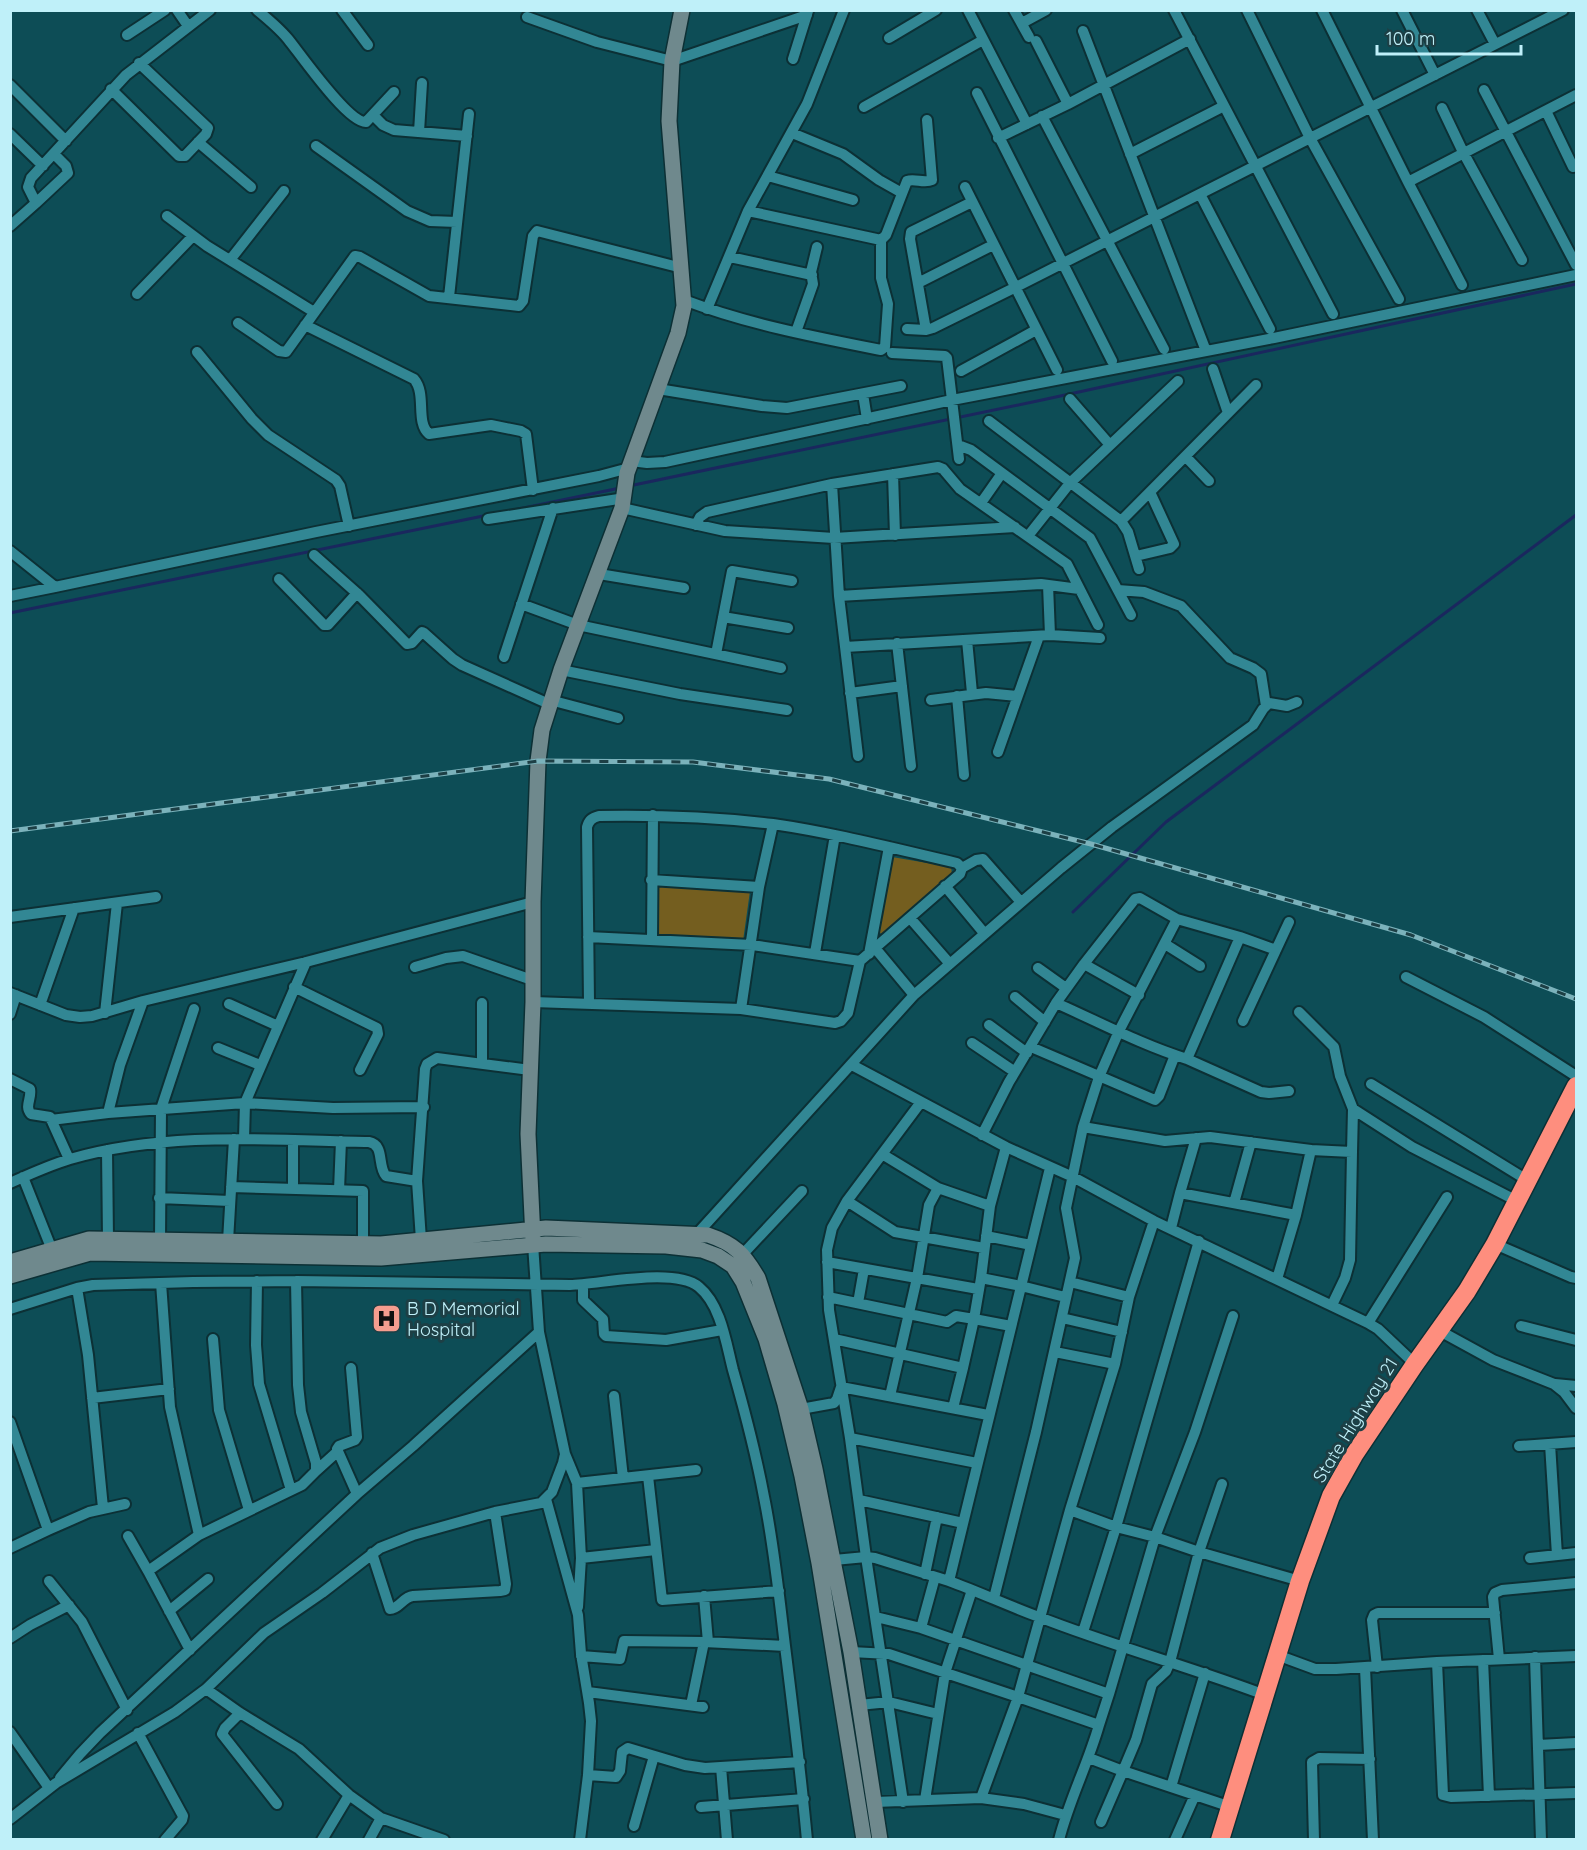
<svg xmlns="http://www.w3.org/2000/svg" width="1587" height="1850" viewBox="0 0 1587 1850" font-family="Quicksand,sans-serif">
  <rect width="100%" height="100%" fill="#0d4d56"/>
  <path fill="#745e1f" d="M892 857 951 867 952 874 882 934 878 932Z
    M656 885 750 891 743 941 656 939Z"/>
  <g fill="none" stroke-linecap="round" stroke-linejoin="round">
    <path stroke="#1a275e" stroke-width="3" d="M629 486 1042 400 1576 284
      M509 511 620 488
      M10 613 488 515
      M1073 912 1166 822 1576 515"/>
    <defs>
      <path id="street" d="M177 10 188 26
        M257 10C268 19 279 28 288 39 301 55 348 123 366 122L394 92
        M342 10 368 45
        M968 10 1027 124
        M1014 10 1029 37
        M1174 10 1333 314
        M1247 10 1310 138 1399 299
        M1322 10 1408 182 1462 285
        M1402 10 1435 75
        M1477 10 1495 44
        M527 17 597 42 672 61 807 15
        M1022 23 1046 10
        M1083 31 1206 351
        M127 35 165 10
        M889 38 936 10
        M1036 41 1068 104
        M793 59 808 11
        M10 85 66 141
        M111 89 179 156H185L206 134 208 128 139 63
        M1484 90 1576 265
        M977 93 1112 361
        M864 107 983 40
        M1442 108 1463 152 1522 260
        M1546 111 1573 167
        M373 115 383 125 394 130 467 136
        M1042 116 1164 349
        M419 132 422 83
        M792 133 843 154 879 180 902 193
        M10 134 43 166
        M998 138 1068 104 1190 39
        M198 142 251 187
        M316 146 407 211 430 221 457 222
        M1130 154 1224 106
        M768 176 853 200
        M1408 182 1576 95
        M965 187 1057 370
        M1200 194 1270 329
        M36 203 68 173 66 166 54 154
        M748 211 881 240 886 235 907 181C915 178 924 184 932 180L927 120
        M167 216 207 246 314 312
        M10 226 36 203 28 187 31 178 126 75 210 10
        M730 257 812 275
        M230 260 284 191
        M918 283 993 245
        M137 294 193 236
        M449 297 469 114
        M684 300C747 324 815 337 881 350L885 347 888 304 881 278V240
        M707 309 748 211 807 104 844 10
        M238 323 279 351 286 352 355 256 360 257 429 296 519 306 523 301 533 236 537 231 682 268
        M305 325 414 379C427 394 415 422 429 434L491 425 521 431 526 434 533 490
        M907 329 926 330 933 328 1014 288 1563 10
        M926 330 910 239 911 232 972 202
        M796 332 813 284 811 272 817 247
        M197 352 252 419 268 435 336 480 340 486 349 526
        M892 353 945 356 947 358 959 459
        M1213 369 1228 413
        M961 371 1036 330
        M658 389 762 406 787 408 901 386
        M863 394 867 419
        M1070 399 1110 445
        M989 421 1121 521 1256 385
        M958 445 971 450 1090 538 1131 615
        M1186 457 1209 481
        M631 461 647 463 665 462 952 400 1274 338 1576 275
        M893 474 895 535
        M832 484 839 596 858 756
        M981 503 1002 473
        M622 508 725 531 834 538 1015 527
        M488 519 625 498
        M1121 521 1128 532 1139 569
        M696 525 700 517 707 512 832 484 938 467 943 469 960 489 1067 564 1098 625
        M1028 536 1070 483 1178 381
        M10 551 55 587 316 532 599 476 629 468
        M314 555 359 595 407 644 412 643 422 632 424 633 453 659 462 665 549 704
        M1136 556 1170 548 1174 544 1150 492
        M599 574 684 588
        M279 579 324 625H328L357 593
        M1048 585 1050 635
        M1118 590 1144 592 1181 606 1230 658 1253 668 1261 674 1266 706
        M10 596 55 587
        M839 596 1041 584 1079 589
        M521 604 578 625 781 668
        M723 617 788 628
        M967 640 972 693
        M897 643 911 766
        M845 647 1050 635 1100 638
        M716 654 732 571 792 581
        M504 657 553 508
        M561 670 680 694 787 710
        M850 693 902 686
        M957 696 964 775
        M550 700 618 718
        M931 700 986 693 1017 696
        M998 752 1039 636
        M962 868 976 860 983 859 1020 901
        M651 880 759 887
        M945 886 984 933
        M10 917 156 897
        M910 918 950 964
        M588 937 752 945 860 961
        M1240 937 1276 950
        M652 940 653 815
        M1165 944 1200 966
        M875 948 914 995
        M815 953 835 835
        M869 954 889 847
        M306 962 245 1103 333 1108 424 1107
        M1084 964 1139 995
        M415 967 446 958 463 956 532 980
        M1038 968 1066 988
        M1406 977 1484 1017 1576 1076
        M294 987 377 1028 378 1034 360 1070
        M10 993 66 1015 80 1017 92 1016 143 1001 306 962 533 902
        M1015 997 1045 1022
        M533 1002 741 1009 835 1023 841 1021 848 1013 860 961 960 874 962 868 957 863C896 849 835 833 773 824 715 817 657 815 599 816 592 818 589 820 587 827L589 1002
        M482 1003V1063
        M1056 1003 1084 964 1135 899 1140 898 1177 919
        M229 1004 278 1026
        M40 1005 74 908
        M741 1009 759 887 773 824
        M1299 1012 1334 1047 1340 1076 1353 1109
        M105 1013 117 903
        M10 1014 16 995
        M1243 1021 1289 922
        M989 1025 1027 1053
        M972 1043 1015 1072
        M1031 1047 1155 1100 1159 1096 1175 1055
        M218 1048 260 1065
        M1187 1059 1261 1092 1269 1093 1289 1091
        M852 1065 1006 1147 1073 1177 1154 1221 1368 1323 1378 1329 1415 1364
        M10 1079 30 1089C32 1099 24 1106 31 1114L50 1117 69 1159
        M1371 1084 1527 1180
        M108 1113 120 1065 143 1001
        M51 1120 108 1113 245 1103 244 1139
        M1083 1127 1165 1141 1210 1137 1311 1150 1296 1215 1277 1279
        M982 1135 1009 1082 1056 1003C1099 1022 1142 1045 1187 1059L1240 937 1177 919 1119 1031 1099 1077 1083 1127 1066 1208 1075 1258 1036 1432 994 1598
        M1196 1138 1180 1193 1296 1215
        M293 1140V1189
        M107 1150 108 1239
        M1311 1150 1352 1152 1353 1109 1412 1147 1517 1201
        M882 1154 938 1188 990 1206
        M23 1177 52 1250
        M417 1181 425 1069 427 1064 437 1058 530 1070
        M10 1183C30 1174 50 1165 70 1159 167 1131 270 1140 369 1142 385 1145 377 1166 386 1176L417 1181 421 1240
        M231 1187 363 1191V1244
        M339 1190 341 1141
        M159 1198 230 1201
        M847 1201 895 1232 984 1248
        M1234 1203 1251 1142
        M1171 1228 1180 1193
        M696 1235 914 995 1061 868 1112 827 1253 725 1263 709 1269 703 1287 706 1297 702
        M986 1236 1031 1245
        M160 1240 161 1109 194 1009
        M228 1241 234 1139
        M1495 1244 1571 1277 1576 1278
        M742 1255 802 1191
        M827 1262 978 1289
        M981 1278 990 1206 1006 1147
        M257 1281 256 1345 259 1384 291 1490
        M1070 1282 1129 1297
        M161 1283 170 1407 199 1535 148 1571 190 1650
        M583 1285V1300L603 1319 604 1334 606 1336 666 1340 722 1330
        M77 1288 88 1355 103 1508
        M828 1297 947 1322 956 1316 974 1319 981 1278 1021 1286 1065 1297
        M858 1303 864 1269
        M1332 1305 1345 1278 1350 1260 1352 1152
        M10 1309 77 1288 93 1285 193 1282 296 1281 570 1285C602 1284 675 1267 699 1287 721 1305 726 1343 733 1370 745 1412 756 1454 764 1497 774 1546 779 1596 785 1646 793 1710 801 1775 807 1840
        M1062 1318 1122 1332
        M1368 1323 1447 1197
        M1521 1326 1576 1340
        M1440 1331 1493 1360 1554 1384 1564 1392 1576 1408
        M213 1339 219 1410 249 1510
        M834 1339 963 1368 974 1319 1011 1326
        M1055 1352 1115 1364
        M351 1368 357 1437 355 1440 339 1446 337 1449 357 1494
        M1555 1384 1576 1386
        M614 1396 623 1478
        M890 1396 917 1278 929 1205 938 1188
        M92 1398 169 1389
        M953 1408 963 1368
        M801 1409 834 1403 837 1399 841 1387 988 1415
        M10 1422 48 1530 10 1548
        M850 1438 977 1463
        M1550 1444 1557 1555
        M1519 1446 1576 1442
        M565 1454 577 1483 581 1558 578 1607
        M316 1471 337 1452
        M648 1476 662 1600 779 1591
        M577 1483 696 1470
        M1222 1484 1199 1552 1170 1662 1166 1671 1152 1684 1136 1740 1123 1771 1231 1807
        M546 1499 578 1615 581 1654 589 1703 591 1721 588 1775 580 1840
        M859 1500 963 1523
        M1070 1510 1116 1527 1155 1537 1199 1552 1300 1581
        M48 1530 89 1512 125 1504
        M199 1535 302 1485 316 1471V1463L301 1412 298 1385 296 1281
        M128 1536 148 1571
        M372 1553 390 1609C399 1609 403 1597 413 1596L500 1591 505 1590 506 1584 495 1512
        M581 1558 656 1550
        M1530 1558 1576 1553
        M834 1560 866 1557 875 1558 949 1581 1050 1168
        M925 1574 937 1517
        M935 1577 921 1628 1109 1694 1099 1725
        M49 1581 82 1622 127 1710
        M949 1581C979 1592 1009 1606 1039 1617 1113 1646 1191 1667 1265 1695
        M704 1596 708 1642
        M169 1611 208 1579
        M876 1617 921 1628
        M1083 1632 1116 1527 1199 1241
        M10 1638 30 1625 69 1605
        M851 1652 889 1654 1018 1697 1070 1510 1115 1364 1129 1297 1154 1221
        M1277 1655 1315 1669H1336L1437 1662 1576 1656
        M581 1656 620 1659 624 1641 704 1642 785 1646
        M1535 1657 1541 1840
        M1499 1659 1493 1597 1495 1593 1502 1590 1576 1583
        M1483 1660 1489 1796
        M1437 1662 1443 1795 1451 1797 1576 1793
        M1377 1667 1372 1620 1374 1615 1378 1613H1495
        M1365 1668 1373 1840
        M206 1689 240 1713 299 1749 349 1795 381 1818 444 1840
        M588 1692 703 1707
        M1109 1694 1155 1537 1195 1432 1233 1316
        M691 1705 704 1642
        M859 1705 889 1702 938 1714
        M240 1713 225 1728 222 1734 277 1804
        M10 1732 49 1788
        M138 1733 183 1816 182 1820 165 1840
        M1538 1745 1576 1743
        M1089 1758 1123 1771 1101 1822
        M721 1767 727 1840
        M588 1775 616 1777 620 1771 622 1752 628 1748 685 1765 705 1768 800 1762
        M60 1778 80 1754 100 1733 357 1494 413 1446 539 1332 533 1244
        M1171 1787 1205 1673
        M981 1798 1018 1697 1099 1725C1088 1764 1069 1800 1059 1840
        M925 1800 945 1673 972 1590
        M875 1802 981 1798 1024 1804 1065 1815
        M903 1802 866 1557 850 1438 829 1310 827 1250 832 1228 847 1201 921 1102
        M701 1807 804 1799
        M10 1819 56 1783 175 1712 206 1689 264 1633 322 1593 380 1548 413 1535 495 1512 541 1503 552 1492 563 1463 565 1454 539 1332
        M634 1826 654 1756
        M322 1840 349 1795
        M369 1840 381 1818
        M1175 1840 1195 1795
        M1314 1840 1312 1762 1319 1758 1370 1759"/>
      <path id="secondary" d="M533 1238 528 1134 533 1002V902L538 761 542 730 561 670 622 508 627 473 678 333 684 306 669 121 672 61 682 10
        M10 1262 89 1239 381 1244 546 1228 708 1235C735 1244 744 1254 758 1278L801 1409 815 1469 851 1652 880 1840
        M10 1276 90 1253 381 1258 546 1244 666 1246 702 1250 718 1256 733 1266 743 1282 766 1339 785 1404 802 1476 819 1563 864 1840"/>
      <path id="highway" d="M1220 1840 1300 1581 1331 1496 1354 1455 1415 1364 1467 1291 1495 1244 1576 1086"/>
    </defs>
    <use href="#street" stroke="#0c3035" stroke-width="14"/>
    <use href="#secondary" stroke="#0c3035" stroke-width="18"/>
    <use href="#highway" stroke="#0c3035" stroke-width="21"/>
    <use href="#street" stroke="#328794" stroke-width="10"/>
    <use href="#secondary" stroke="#6f898d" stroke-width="15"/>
    <use href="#highway" stroke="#fe8e7e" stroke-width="18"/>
    <defs>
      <path id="rail" d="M10 831 538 761 693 762 829 779 1091 844 1411 935 1576 999"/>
    </defs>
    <use href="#rail" stroke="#7bb2bb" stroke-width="5"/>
    <use href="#rail" stroke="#1d3f45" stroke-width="3" stroke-dasharray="9" stroke-linecap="butt"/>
  </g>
  <defs>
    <symbol id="hospital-square" viewBox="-11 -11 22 22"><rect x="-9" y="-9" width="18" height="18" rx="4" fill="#f59d8f" stroke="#1d3f45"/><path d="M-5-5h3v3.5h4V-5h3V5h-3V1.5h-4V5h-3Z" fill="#111"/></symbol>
  </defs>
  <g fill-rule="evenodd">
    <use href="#hospital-square" x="370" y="1302" width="33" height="33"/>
  </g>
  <g text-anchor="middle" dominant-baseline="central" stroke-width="6" stroke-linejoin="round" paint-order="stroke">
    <g font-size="18" fill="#bff0f9" stroke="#1d3f45" text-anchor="start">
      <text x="407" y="1308">B D Memorial<tspan x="407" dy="21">Hospital</tspan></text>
    </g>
    <g font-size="18" fill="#bff0f9" stroke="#1d3f45">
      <text transform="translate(1355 1420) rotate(-58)">State Highway 21</text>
    </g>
  </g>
  <rect width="1587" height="1850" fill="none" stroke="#bff0f9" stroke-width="24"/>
  <path d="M1377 45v9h144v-9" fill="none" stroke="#bff0f9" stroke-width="3"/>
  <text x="1386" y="45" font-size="18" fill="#bff0f9" stroke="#1d3f45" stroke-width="4.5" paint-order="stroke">100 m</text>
</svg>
